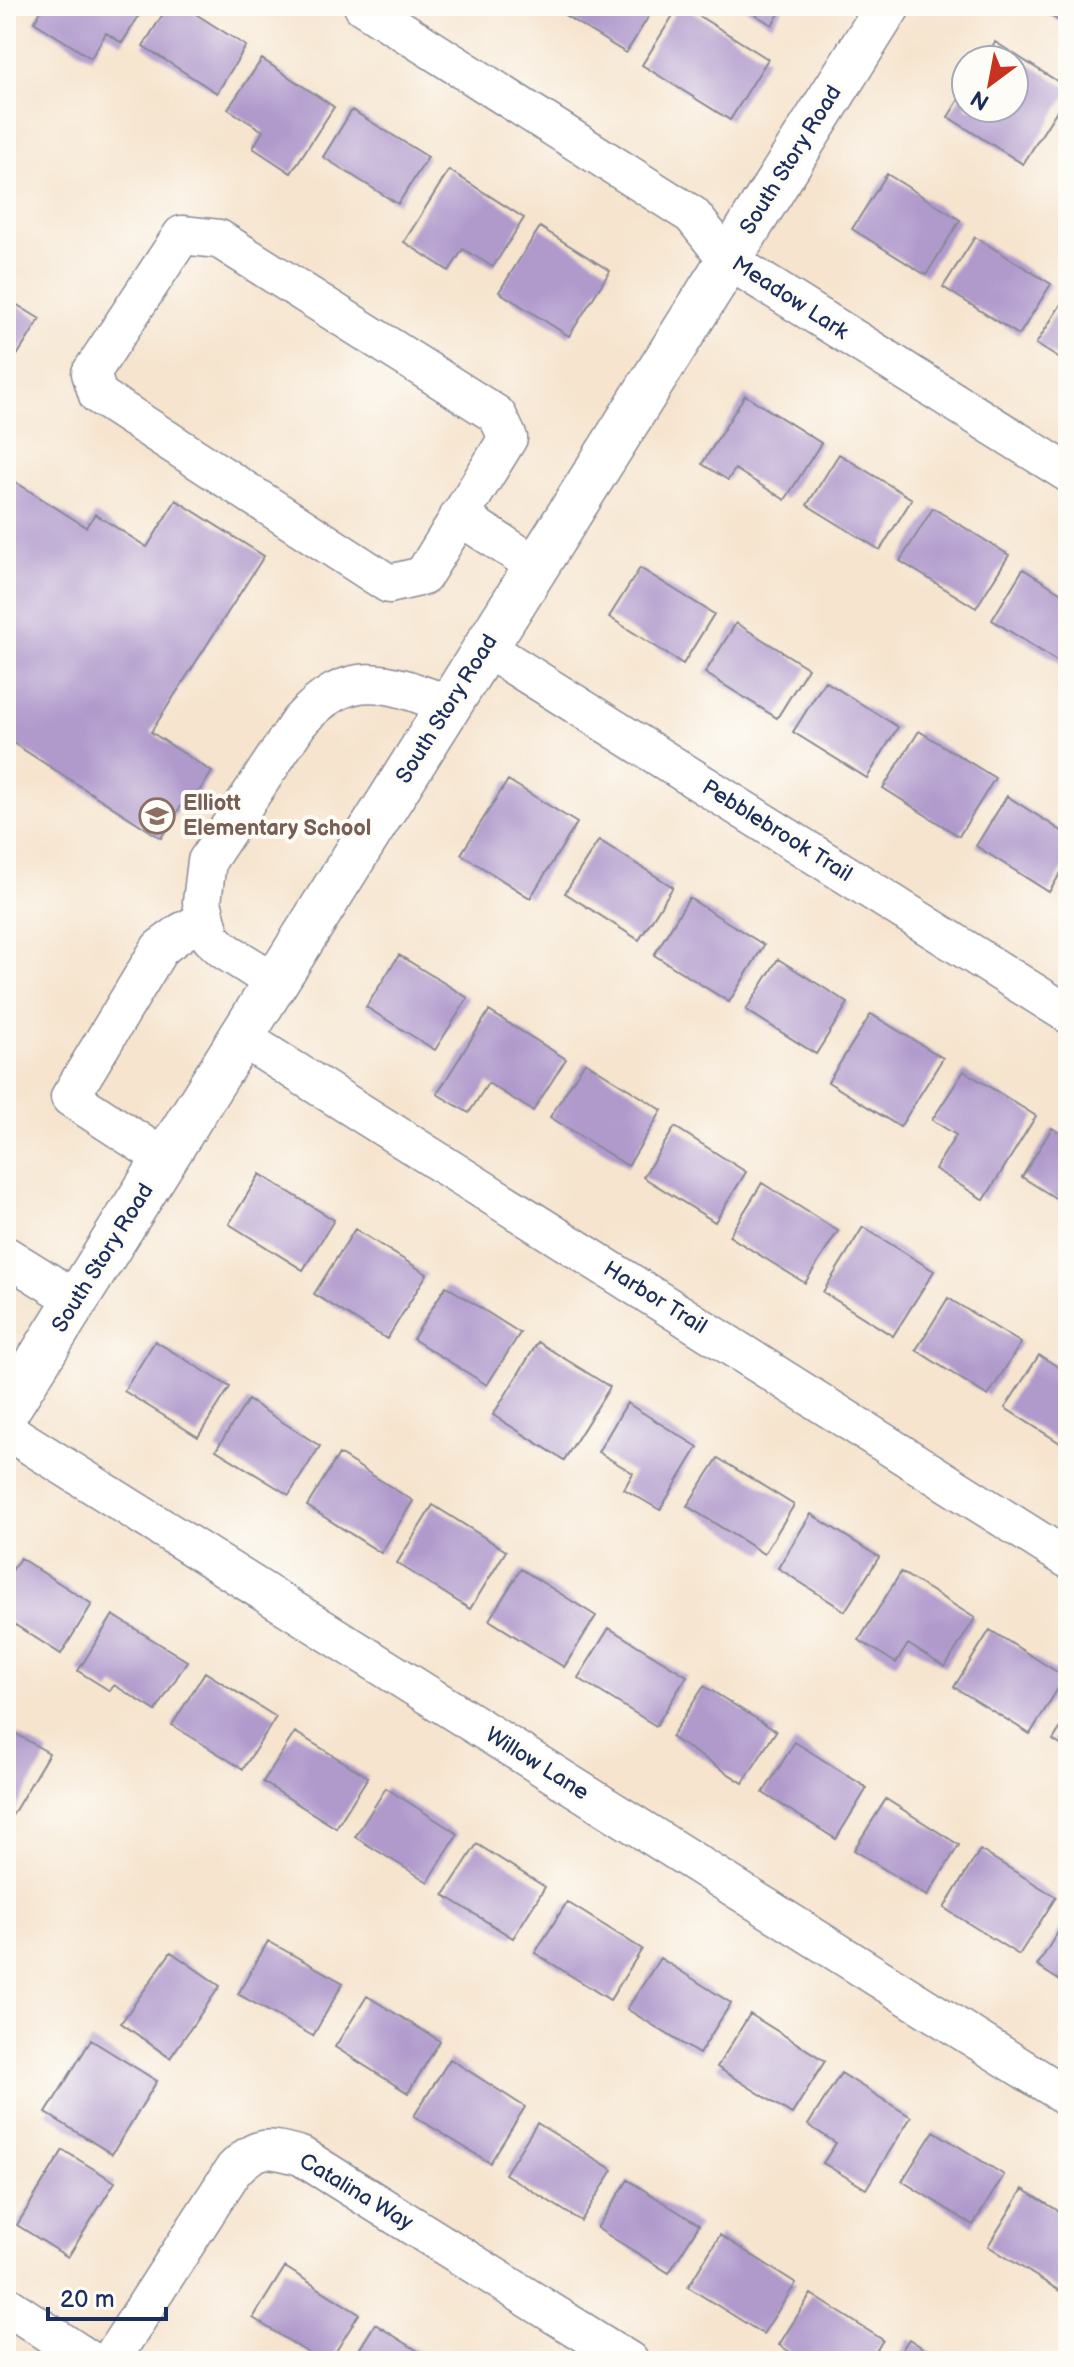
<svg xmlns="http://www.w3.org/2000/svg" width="1074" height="2367" viewBox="0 0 1074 2367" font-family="'Balsamiq Sans',sans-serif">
  <rect width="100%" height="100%" fill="#fdfcf7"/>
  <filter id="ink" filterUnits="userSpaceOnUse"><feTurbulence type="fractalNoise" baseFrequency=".0125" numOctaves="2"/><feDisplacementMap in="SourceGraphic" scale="16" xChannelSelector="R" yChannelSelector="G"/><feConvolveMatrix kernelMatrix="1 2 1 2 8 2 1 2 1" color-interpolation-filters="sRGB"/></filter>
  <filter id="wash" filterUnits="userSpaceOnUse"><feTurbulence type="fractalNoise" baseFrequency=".006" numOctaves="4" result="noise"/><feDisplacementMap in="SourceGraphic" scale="32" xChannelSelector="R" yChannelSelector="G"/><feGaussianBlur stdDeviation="1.8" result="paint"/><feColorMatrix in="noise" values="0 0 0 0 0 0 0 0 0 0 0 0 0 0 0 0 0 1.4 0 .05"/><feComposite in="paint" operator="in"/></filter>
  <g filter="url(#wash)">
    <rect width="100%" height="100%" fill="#f6e4ce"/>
    <g id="blocks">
      <path fill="#b09acc" d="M44 6H145L122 43 106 33 91 58 34 22Z
        M168 6H183L246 46 217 93 143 46Z
        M550 6H655L626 53Z
        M679 6H683L768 59 730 120 642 65Z
        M741 6H784L772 25Z
        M1035 6H1068V27Z
        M995 42 1068 88V93L1023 164 948 117 966 88V108H1014V60H984Z
        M262 59 334 107 291 173 253 148 263 131 228 109Z
        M352 110 428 157 398 204 323 157Z
        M449 170 524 218 493 267 463 249 449 271 404 242Z
        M887 174 960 220 926 275 852 229Z
        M540 227 610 271 569 336 499 292Z
        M975 237 1051 284 1019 335 943 287Z
        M1068 293V364L1036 344Z
        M6 298 40 319 6 373Z
        M745 395 821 443 785 500 735 469 728 480 702 464Z
        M839 454 912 499 880 550 807 505Z
        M6 476 86 527 95 514 147 547 176 500 264 556 151 732 212 772 190 805 184 801 161 838 13 743 6 755Z
        M933 508 1009 555 976 608 900 561Z
        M640 568 714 614 683 664 609 617Z
        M1023 569 1068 597V657L1063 665 992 620Z
        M736 623 808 668 777 718 705 673Z
        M825 681 898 727 867 778 793 732Z
        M919 731 995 778 959 836 883 788Z
        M508 780 577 823 530 898 461 854Z
        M1007 796 1068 835V861L1049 892 976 846Z
        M599 840 673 887 639 940 565 893Z
        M689 898 764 945 729 1002 654 955Z
        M399 955 468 998 435 1050 366 1007Z
        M778 959 848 1003 816 1054 746 1010Z
        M489 1011 566 1059 533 1111 488 1083 469 1113 437 1094Z
        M871 1014 943 1058 900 1127 828 1082Z
        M585 1062 662 1110 628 1166 550 1117Z
        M964 1071 1036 1116 984 1200 935 1169 956 1135 932 1120Z
        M675 1127 746 1172 715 1222 643 1177Z
        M1052 1128 1068 1138V1206L1022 1177Z
        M260 1174 334 1220 303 1270 229 1224Z
        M762 1183 838 1231 805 1283 729 1236Z
        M863 1227 934 1271 893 1336 823 1292Z
        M355 1229 427 1274 387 1339 314 1294Z
        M446 1286 520 1333 487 1385 413 1339Z
        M948 1298 1021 1343 988 1396 916 1350Z
        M155 1341 230 1387 198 1437 124 1391Z
        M538 1342 610 1387 564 1460 493 1415Z
        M1039 1355 1068 1373V1448L1005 1408Z
        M248 1400 320 1446 289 1495 216 1450Z
        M627 1403 698 1447 660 1510 624 1489 633 1473 598 1452Z
        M339 1454 413 1501 381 1553 307 1506Z
        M718 1458 794 1505 764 1554 687 1506Z
        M433 1505 506 1551 470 1609 397 1563Z
        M811 1514 879 1557 845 1611 778 1568Z
        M20 1558 92 1604 61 1654 6 1619V1580Z
        M521 1569 596 1616 564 1667 489 1620Z
        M901 1572 975 1618 945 1667 908 1644 896 1663 859 1640Z
        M113 1615 187 1661 156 1711 114 1685 110 1691 78 1671Z
        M609 1628 687 1676 656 1726 578 1678Z
        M990 1630 1065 1677 1030 1734 954 1687Z
        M205 1672 276 1717 243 1769 172 1725Z
        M704 1686 776 1731 743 1783 671 1737Z
        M1068 1716V1750L1053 1740Z
        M6 1728 49 1753 10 1819 6 1817Z
        M295 1732 368 1777 336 1828 263 1782Z
        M795 1742 867 1788 836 1839 763 1793Z
        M386 1788 458 1834 428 1882 355 1837Z
        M886 1799 959 1845 927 1896 854 1850Z
        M477 1844 545 1887 513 1938 444 1895Z
        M980 1850 1056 1897 1019 1955 944 1908Z
        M567 1902 642 1949 610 2000 535 1953Z
        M1068 1916V1986L1037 1966Z
        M268 1941 343 1983 313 2036 238 1994Z
        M171 1952 220 1986 170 2058 121 2023Z
        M660 1958 731 2003 699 2054 627 2009Z
        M367 1996 440 2041 408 2093 335 2047Z
        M750 2014 825 2061 792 2114 717 2067Z
        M91 2040 157 2081 112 2154 46 2113Z
        M450 2059 525 2107 490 2163 414 2116Z
        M841 2073 911 2117 866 2189 823 2163 836 2143 808 2125Z
        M537 2123 613 2170 581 2221 505 2174Z
        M934 2131 1004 2175 973 2225 902 2181Z
        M63 2150 115 2182 68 2257 17 2225Z
        M628 2180 699 2225 669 2273 597 2228Z
        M1023 2189 1068 2217V2285L1063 2293 988 2246Z
        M720 2235 796 2283 763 2334 688 2287Z
        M285 2267 359 2314 330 2361H321L253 2318Z
        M811 2294 883 2340 870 2361H804L779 2345Z
        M375 2324 434 2361H352Z
        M909 2339 943 2361H895Z"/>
    </g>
  </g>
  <g filter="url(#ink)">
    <use href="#blocks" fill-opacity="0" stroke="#888a96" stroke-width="2"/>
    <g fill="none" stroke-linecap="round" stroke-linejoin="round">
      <defs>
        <path id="minor" d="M363 6 692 215 728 260 1068 473
          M182 235 219 239 497 415 508 438 423 576 389 584 98 395 91 373Z
          M459 516 537 566
          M486 648 1068 1014
          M276 983 224 950 211 938 202 902 207 861 299 722C350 665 386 681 449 705
          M241 1037 1068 1559
          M165 1159 70 1097 160 948 182 932 205 920
          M6 1256 77 1300
          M6 1430 1068 2097
          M6 2305 91 2361
          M110 2361 234 2169C259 2144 268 2147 301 2156L629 2361"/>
        <path id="major" d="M6 1412 888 6"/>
      </defs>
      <use href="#minor" stroke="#888a96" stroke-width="41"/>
      <use href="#major" stroke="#888a96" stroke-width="47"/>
      <use href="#minor" stroke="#fff" stroke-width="38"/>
      <use href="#major" stroke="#fff" stroke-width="44"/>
    </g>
  </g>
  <defs>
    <symbol id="school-ring" viewBox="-11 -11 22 22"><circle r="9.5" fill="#fdfcf7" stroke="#8d6e63" stroke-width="1.5"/><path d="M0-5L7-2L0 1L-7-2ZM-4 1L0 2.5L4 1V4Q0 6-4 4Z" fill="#8d6e63"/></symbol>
  </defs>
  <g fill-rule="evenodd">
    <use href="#school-ring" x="137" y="796" width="40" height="40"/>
  </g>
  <g text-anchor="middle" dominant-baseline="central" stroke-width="8" stroke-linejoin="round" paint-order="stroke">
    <g font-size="22" fill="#1b2f5e" stroke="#fdfcf7">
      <text transform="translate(791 160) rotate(-58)">South Story Road</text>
      <text transform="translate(790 298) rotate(33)">Meadow Lark</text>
      <text transform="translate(447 709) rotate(-58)">South Story Road</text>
      <text transform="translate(777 831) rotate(32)">Pebblebrook Trail</text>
      <text transform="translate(103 1258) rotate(-58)">South Story Road</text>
      <text transform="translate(655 1298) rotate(32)">Harbor Trail</text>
      <text transform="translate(537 1764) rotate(32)">Willow Lane</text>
      <text transform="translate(356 2192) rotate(31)">Catalina Way</text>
    </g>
    <g font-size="22" font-weight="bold" fill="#785e54" stroke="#fdfcf7" text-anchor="start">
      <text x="183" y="803">Elliott<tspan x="183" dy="25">Elementary School</tspan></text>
    </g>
  </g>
  <rect width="1074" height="2367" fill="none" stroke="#fdfcf7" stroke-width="32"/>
  <g transform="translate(990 84) rotate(212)"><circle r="38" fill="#fdfcf7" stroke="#a3aaba" stroke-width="2"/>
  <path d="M0-6L14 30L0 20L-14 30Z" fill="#c8321e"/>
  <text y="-12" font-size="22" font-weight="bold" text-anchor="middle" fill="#1b2f5e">N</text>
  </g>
  <path d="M48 2307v12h118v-12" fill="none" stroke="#1b2f5e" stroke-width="4"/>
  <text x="60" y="2307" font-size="24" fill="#1b2f5e" stroke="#fdfcf7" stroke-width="6" paint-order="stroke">20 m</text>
</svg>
